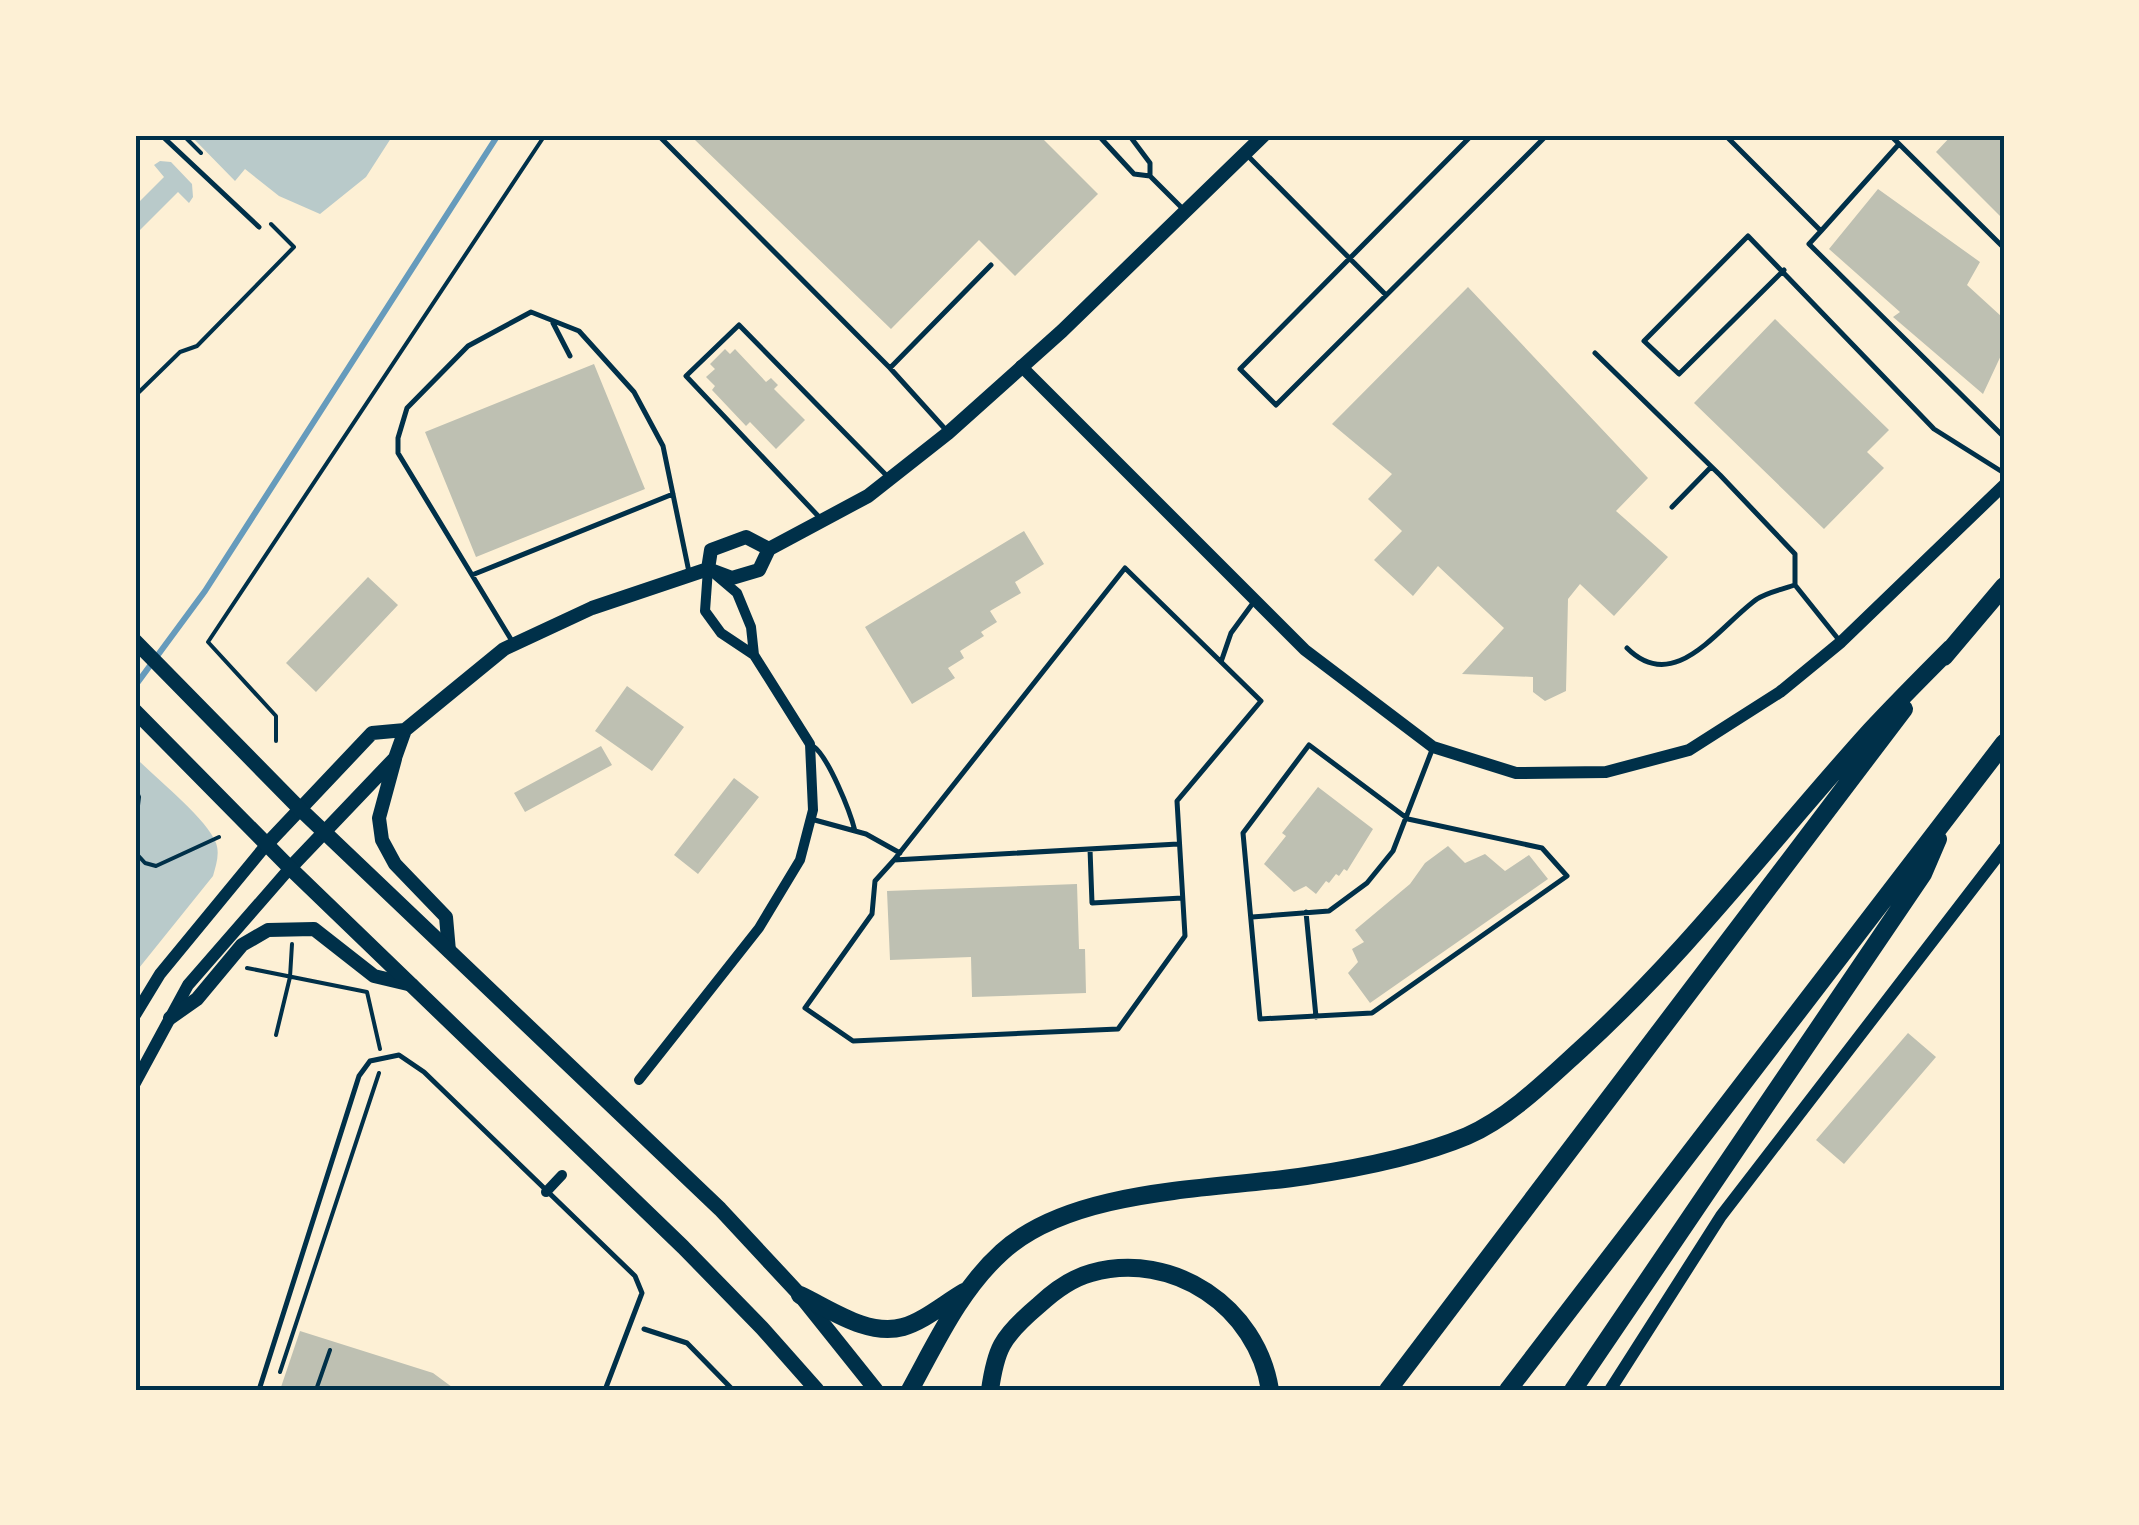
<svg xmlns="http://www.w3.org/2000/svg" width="2139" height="1525" viewBox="0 0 2139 1525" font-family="Arial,sans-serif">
  <rect width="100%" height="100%" fill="#fdf0d5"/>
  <path fill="#b9caca" d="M190 135H393L366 177 320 214 279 196 245 169 235 181Z
    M160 161 171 162 192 184 193 197 189 203 178 192 135 235V206L164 177 154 165Z
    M137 759C157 779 207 819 216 843 220 854 216 865 213 876L135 973Z"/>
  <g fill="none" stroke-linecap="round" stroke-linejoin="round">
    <path stroke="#669bbc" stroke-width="6" d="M135 686 205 591 498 135"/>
  </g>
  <path fill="#bec0b2" d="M701 135H1039L1098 194 1015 276 979 240 891 329 695 140Z
    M1952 135H2004V220L1936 152Z
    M1878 189 1980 262 1967 285 2002 317 2004 314V349L1983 394 1893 317 1900 312 1829 249Z
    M1468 287 1648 478 1616 511 1668 557 1614 616 1580 584 1568 599 1566 691 1545 701 1533 692V677L1462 674 1504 628 1438 566 1413 596 1374 560 1402 531 1368 499 1392 474 1332 424Z
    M1775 319 1889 430 1867 452 1884 468 1824 529 1694 403Z
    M725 349 730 354 735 349 766 382 771 378 778 385 774 389 805 420 776 449 750 422 746 426 712 390 715 386 706 377 715 369 710 364Z
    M594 364 645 489 476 557 425 432Z
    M1024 531 1044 564 1015 582 1021 593 990 611 997 622 981 632 984 636 960 651 964 658 948 668 955 678 912 704 865 627Z
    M368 577 398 605 316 692 286 663Z
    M627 686 684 727 652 771 595 731Z
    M601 746 612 765 525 812 514 793Z
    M734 778 759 797 698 874 674 855Z
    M1318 787 1373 829 1347 871 1344 869 1339 876 1336 874 1329 883 1326 881 1316 894 1306 886 1294 892 1264 864 1286 836 1282 833Z
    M1448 846 1465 863 1485 854 1505 871 1529 855 1548 879 1370 1003 1348 973 1358 962 1352 949 1364 942 1355 930 1410 884 1425 863Z
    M1077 884 1079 949H1085L1086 993 972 997 971 957 890 960 887 891Z
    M1908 1033 1936 1057 1844 1164 1816 1140Z
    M300 1331 433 1373 456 1390H280Z"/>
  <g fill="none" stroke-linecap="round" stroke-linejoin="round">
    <path stroke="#003049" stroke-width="4" d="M183 135 201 153
      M135 396 180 352 197 346 294 247 271 224
      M276 741V716L208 642 545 135
      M135 787 139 797 135 831
      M135 852 145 863 156 866 219 837
      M247 968 367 992 380 1049
      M276 1035 290 977 292 944
      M280 1372 379 1073
      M316 1390 330 1350"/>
    <path stroke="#003049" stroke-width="5" d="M161 135 259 227
      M658 135 890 368 946 430
      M1098 135 1134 174 1150 176 1184 210
      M1129 135 1150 163V176
      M1472 135 1240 369 1276 405 1547 135
      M1725 135 1821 231 1809 244 2004 437
      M1890 135 2004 248
      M1247 155 1386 295
      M1821 231 1899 144
      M1784 270 1679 374 1644 341 1748 236 1934 429 2004 473
      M553 323 570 356
      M1595 353 1720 475 1795 554V585L1839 640
      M890 368 991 265
      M1672 507 1711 467
      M821 519 686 376 739 325 889 478
      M472 575 673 494
      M512 641 398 453V438L407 408 468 346 531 312 579 331 634 392 663 446 689 572
      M1627 648C1675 696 1718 627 1757 599 1768 592 1783 589 1795 585
      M1221 662 1231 633 1253 603
      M1309 745 1408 819 1542 848 1567 876 1372 1013 1260 1019 1243 833Z
      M813 746C828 756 850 811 855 831
      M811 819 866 834 900 853
      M1090 849 1092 903 1182 898
      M894 860 1125 568 1261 701 1177 801 1185 936 1118 1029 853 1041 805 1008 872 914 875 881 894 860 1178 844
      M1306 912 1316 1017
      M1252 917 1329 911 1367 883 1393 851 1432 750
      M644 1329 687 1343 733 1390
      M259 1390 359 1076 370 1061 399 1055 424 1072 635 1276 642 1293 605 1390"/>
    <path stroke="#003049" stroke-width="10" d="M708 569 705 611 721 633 754 655
      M639 1080 759 928 800 860 813 810 810 744 754 655 751 627 737 593 717 576
      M546 1192 562 1175"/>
    <path stroke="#003049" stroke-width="12" d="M1021 366 1305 650 1433 747 1516 773 1606 772 1689 750 1780 692 1841 642 2004 485
      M135 1015 160 974 267 844
      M135 1083 188 985 290 868
      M1610 1390 1721 1216 2004 848"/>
    <path stroke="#003049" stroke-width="14" d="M708 569 711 550 746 537 769 549
      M395 759 379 818 382 840 395 864 446 917 449 951
      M267 844 372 733 405 730
      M290 868 395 758 405 730 504 649 592 608 708 569 732 578 759 570 769 549 868 496 948 433 1062 331 1264 135
      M170 1018 197 999 242 945 268 930 314 929 374 976 412 985"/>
    <path stroke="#003049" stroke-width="15" d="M135 641 299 808 720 1209 800 1295 876 1390
      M135 711 290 868 683 1247 762 1328 817 1390"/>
    <path stroke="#003049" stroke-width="18" d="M1944 657 2004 586
      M800 1295C830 1309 868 1337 903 1327 924 1321 945 1303 964 1292
      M910 1390C937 1341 960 1290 1002 1252 1073 1187 1215 1190 1306 1176 1360 1168 1417 1157 1467 1136 1510 1117 1547 1080 1581 1049 1688 952 1775 836 1871 730 1897 702 1924 675 1951 648
      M990 1390C992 1376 995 1358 1002 1345 1010 1330 1026 1316 1039 1305 1053 1292 1072 1278 1091 1273 1173 1250 1257 1307 1270 1390
      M1388 1390 1904 709
      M1508 1390 2004 743
      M1573 1390 1923 874 1938 839"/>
  </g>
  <rect width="2139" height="1525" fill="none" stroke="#fdf0d5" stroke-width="275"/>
  <rect x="138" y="138" width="1864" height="1250" fill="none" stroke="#003049" stroke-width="4"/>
</svg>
